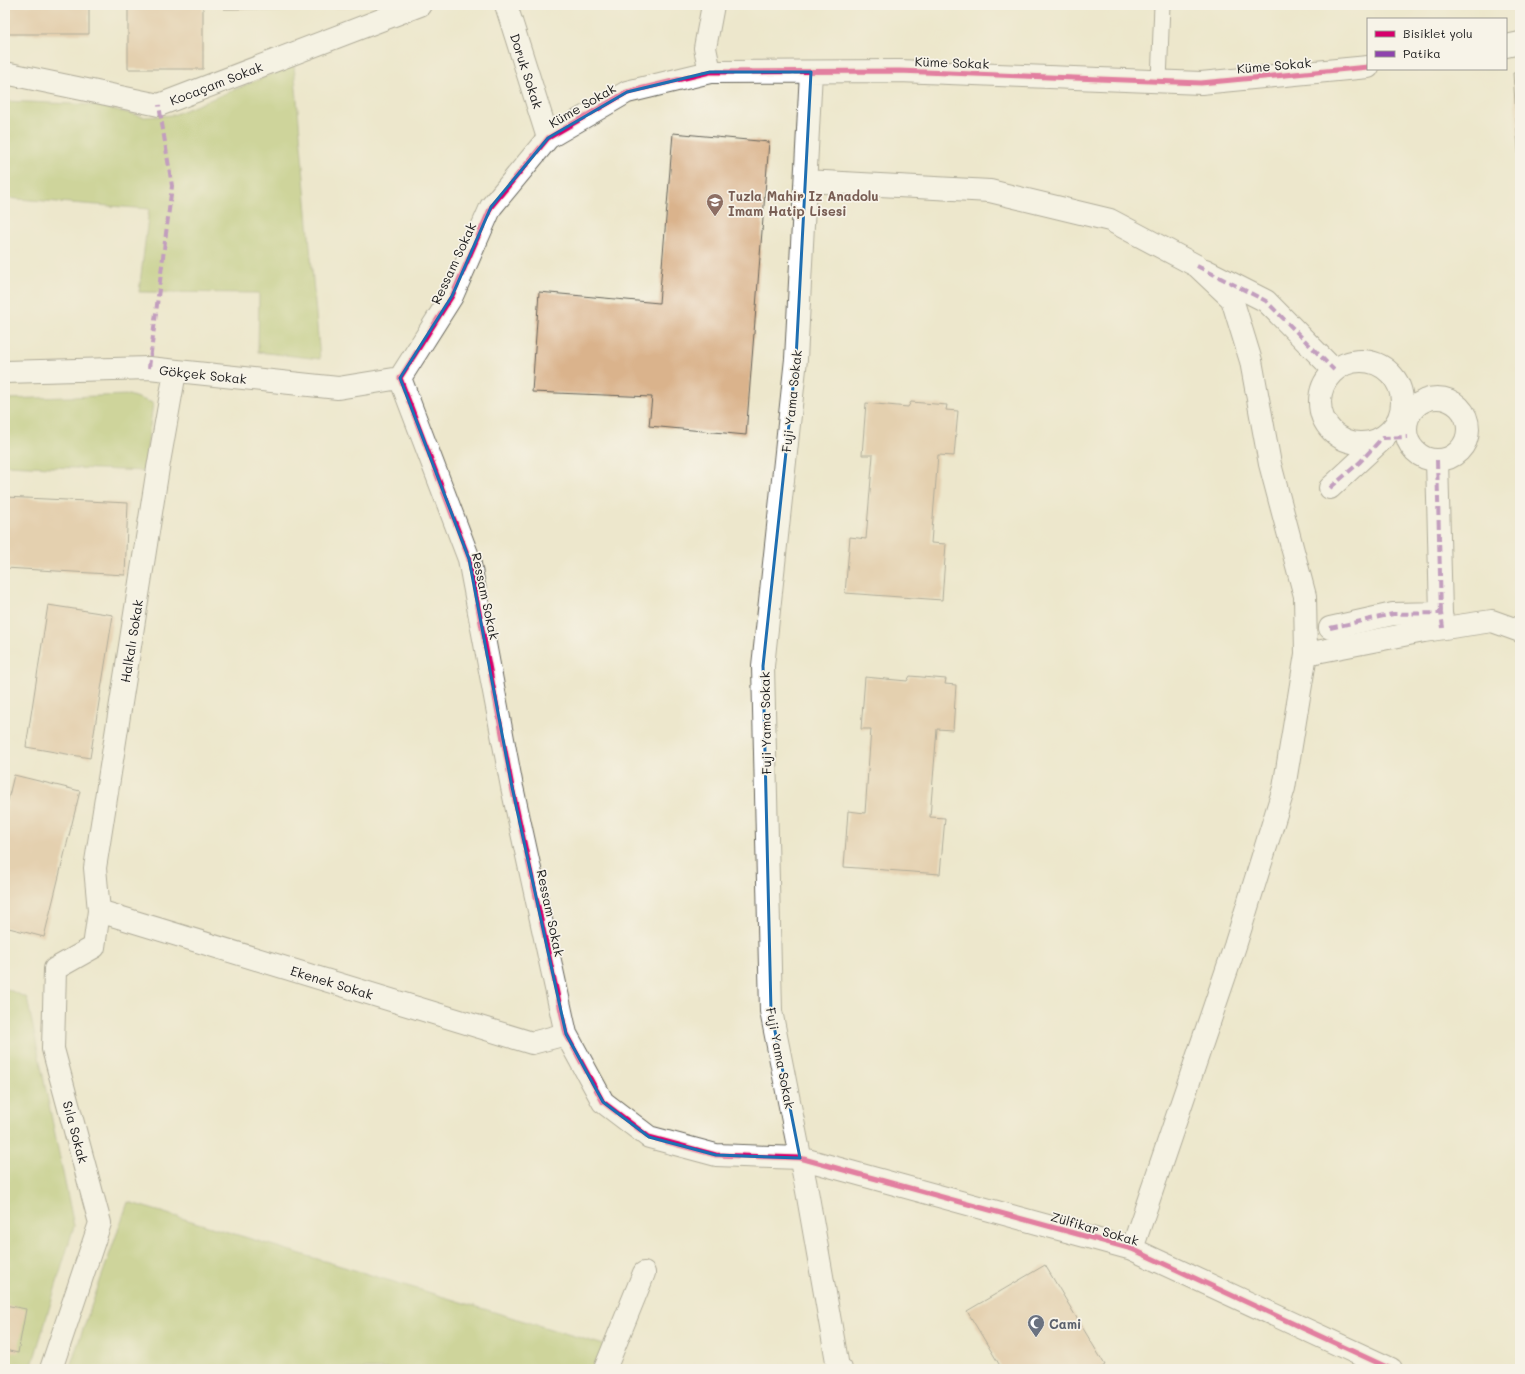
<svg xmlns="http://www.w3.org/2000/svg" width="1525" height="1374" viewBox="0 0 1525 1374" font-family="Mali,sans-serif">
  <rect width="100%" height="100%" fill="#f7f3e8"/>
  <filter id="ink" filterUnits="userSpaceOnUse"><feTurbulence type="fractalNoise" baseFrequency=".025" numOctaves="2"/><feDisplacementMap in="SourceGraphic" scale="8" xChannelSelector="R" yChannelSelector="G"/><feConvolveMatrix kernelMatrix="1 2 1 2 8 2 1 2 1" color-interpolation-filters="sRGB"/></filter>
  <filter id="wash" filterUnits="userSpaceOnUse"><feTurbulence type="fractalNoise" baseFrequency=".012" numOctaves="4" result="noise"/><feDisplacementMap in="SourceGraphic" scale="16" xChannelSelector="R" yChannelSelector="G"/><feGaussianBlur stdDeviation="0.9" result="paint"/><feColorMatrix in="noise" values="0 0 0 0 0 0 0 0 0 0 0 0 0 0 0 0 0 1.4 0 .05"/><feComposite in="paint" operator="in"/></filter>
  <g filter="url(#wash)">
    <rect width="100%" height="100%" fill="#ede7cc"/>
    <path fill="#a8bd61" stroke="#626c3e" d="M294 65 320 359 258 352 259 293 139 292 149 209 5 198V101L96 105 144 117 173 115Z
      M129 395 153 403 144 471 5 465V399Z
      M5 988 27 998 74 1226 31 1369H5Z
      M128 1202 604 1345 595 1369H69Z"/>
    <g id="blocks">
      <path fill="#dab38c" d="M5 5H89V34H5Z
        M128 5H203V69H128Z
        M224 5H351V8L224 9Z
        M1513 73H1520V164H1519Z
        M673 133 769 142 746 435 649 426 652 397 532 392 539 292 659 303Z
        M911 402 947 405 946 410 958 411 954 456 938 455 931 543 946 544 942 600 845 593 850 537 866 539 873 455H862L866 403 908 407Z
        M5 497 128 503 125 575 5 568Z
        M48 605 113 615 90 758 26 747Z
        M910 676 946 679 945 684 956 685 953 730 937 729 930 817 945 818 940 874 844 867 848 811 865 813 871 729H861L865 677 907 681Z
        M14 775 80 791 44 937 5 927V812Z
        M1045 1265 1105 1365 1099 1369H1002L967 1311Z
        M5 1305 26 1309 18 1353 5 1350Z"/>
    </g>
  </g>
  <g filter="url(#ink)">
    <use href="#blocks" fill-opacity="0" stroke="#65635a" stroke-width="1"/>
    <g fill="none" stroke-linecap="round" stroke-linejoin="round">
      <defs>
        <path id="service" d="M1159 81 1162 5"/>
        <path id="pedestrian" d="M1205 270 1266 301 1334 370
          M1320 402a41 41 0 1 1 82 0a41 41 0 1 1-82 0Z
          M1406 429a31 31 0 1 1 62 0a31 31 0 1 1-62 0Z
          M1437 460 1441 613
          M1330 488 1384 438
          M1330 628 1393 614 1441 613 1443 627"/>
        <path id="minor" d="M506 5 548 138
          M1506 46 1520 43
          M1368 67 1201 83 899 71 710 72 627 92 548 138 491 207 452 296 400 378 469 559 512 787 566 1034 603 1102 649 1137 716 1155 800 1158 1132 1249 1391 1369
          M710 72 705 48 713 5
          M811 72 796 359 763 666 771 1011 807 1191 838 1367 841 1369
          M5 73 159 105 420 5
          M806 181 990 191 1110 220 1197 266 1232 299 1251 361 1270 464 1305 596 1306 654 1284 788 1235 946 1132 1249
          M5 372 149 368 338 388 400 378
          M1306 654 1424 631 1492 621 1520 631
          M99 911 532 1043 566 1034
          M51 1369 100 1223 53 1049 55 969 94 947 99 911 95 868 158 468 175 372
          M605 1369 644 1273"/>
      </defs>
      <use href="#service" stroke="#65635a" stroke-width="17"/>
      <use href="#pedestrian" stroke="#65635a" stroke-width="24"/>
      <use href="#minor" stroke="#65635a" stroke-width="24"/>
      <use href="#service" stroke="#fff" stroke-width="15"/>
      <use href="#pedestrian" stroke="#fff" stroke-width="22"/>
      <use href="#minor" stroke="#fff" stroke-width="22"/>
      <path stroke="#8e44ad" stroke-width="4" stroke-dasharray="8 4" stroke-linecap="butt" d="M1197 266 1266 301 1334 370
        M149 368 172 186 159 105
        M1437 460 1441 613
        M1330 488 1360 462 1382 438 1407 437
        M1330 628 1393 614 1441 613 1443 628"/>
      <defs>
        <path id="cycleway" d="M1368 67 1201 83 899 71 710 72 627 92 548 138 491 207 452 296 400 378 469 559 512 787 566 1034 603 1102 649 1137 716 1155 800 1158 1132 1249 1391 1369"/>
      </defs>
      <use href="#cycleway" stroke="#f7f3e8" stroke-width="8"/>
      <use href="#cycleway" stroke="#d6006c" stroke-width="5"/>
    </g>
  </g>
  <path d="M0 0H1525V1374H0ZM710 72H811L796 359 763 666 771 1011 800 1158 716 1155 649 1137 603 1102 566 1034 512 787 469 559 400 378 452 296 491 207 548 138 627 92Z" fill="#ede7cc" fill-opacity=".55" fill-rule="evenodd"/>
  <path fill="none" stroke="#1f6fb2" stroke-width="3" stroke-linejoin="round" d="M710 72H811L796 359 763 666 771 1011 800 1158 716 1155 649 1137 603 1102 566 1034 512 787 469 559 400 378 452 296 491 207 548 138 627 92Z"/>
  <defs>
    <symbol id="school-pin" viewBox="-11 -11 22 30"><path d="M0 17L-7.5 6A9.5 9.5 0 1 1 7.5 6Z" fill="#8d6e63" stroke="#f7f3e8"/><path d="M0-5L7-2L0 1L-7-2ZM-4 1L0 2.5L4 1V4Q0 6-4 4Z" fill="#fff"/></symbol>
    <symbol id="mosque-pin" viewBox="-11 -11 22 30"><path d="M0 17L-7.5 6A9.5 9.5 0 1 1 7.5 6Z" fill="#6b7280" stroke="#f7f3e8"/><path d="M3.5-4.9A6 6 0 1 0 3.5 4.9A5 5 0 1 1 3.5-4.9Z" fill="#fff"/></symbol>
  </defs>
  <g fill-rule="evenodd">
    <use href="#school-pin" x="705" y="192" width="20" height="27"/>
    <use href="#mosque-pin" x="1026" y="1313" width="20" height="27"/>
  </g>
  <g text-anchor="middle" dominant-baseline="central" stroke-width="3.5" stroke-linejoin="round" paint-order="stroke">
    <g font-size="13" fill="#1c1c1c" stroke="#f7f3e8">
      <text transform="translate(952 62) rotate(2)">Küme Sokak</text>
      <text transform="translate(1274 65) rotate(-5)">Küme Sokak</text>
      <text transform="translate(527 71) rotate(72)">Doruk Sokak</text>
      <text transform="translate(216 83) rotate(-21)">Kocaçam Sokak</text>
      <text transform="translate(582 105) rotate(-30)">Küme Sokak</text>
      <text transform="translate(453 263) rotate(-65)">Ressam Sokak</text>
      <text transform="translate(203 374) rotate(6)">Gökçek Sokak</text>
      <text transform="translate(791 401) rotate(-84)">Fuji Yama Sokak</text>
      <text transform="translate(486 596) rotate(78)">Ressam Sokak</text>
      <text transform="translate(131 641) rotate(-81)">Halkalı Sokak</text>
      <text transform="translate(765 723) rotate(-91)">Fuji Yama Sokak</text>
      <text transform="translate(551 913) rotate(78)">Ressam Sokak</text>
      <text transform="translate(332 982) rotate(17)">Ekenek Sokak</text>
      <text transform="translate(781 1058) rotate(79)">Fuji Yama Sokak</text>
      <text transform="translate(76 1132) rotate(75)">Sıla Sokak</text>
      <text transform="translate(1095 1228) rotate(16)">Zülfikar Sokak</text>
    </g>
    <g font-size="13" font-weight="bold" fill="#785e54" stroke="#f7f3e8" text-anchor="start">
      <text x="728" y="195">Tuzla Mahir Iz Anadolu<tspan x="728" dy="15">Imam Hatip Lisesi</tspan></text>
    </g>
    <g font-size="13" font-weight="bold" fill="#5b616d" stroke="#f7f3e8" text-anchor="start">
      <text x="1049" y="1323">Cami</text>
    </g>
  </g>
  <rect width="1525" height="1374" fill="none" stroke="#f7f3e8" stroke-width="20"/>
  <rect x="1367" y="18" width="140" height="52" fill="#f7f3e8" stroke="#9f9d96"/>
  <rect x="1375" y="31" width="20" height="6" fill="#d6006c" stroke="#9f9d96"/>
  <text x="1403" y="38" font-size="12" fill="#1c1c1c">Bisiklet yolu</text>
  <rect x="1375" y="51" width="20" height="6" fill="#8e44ad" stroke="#9f9d96"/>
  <text x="1403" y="58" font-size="12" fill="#1c1c1c">Patika</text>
</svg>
